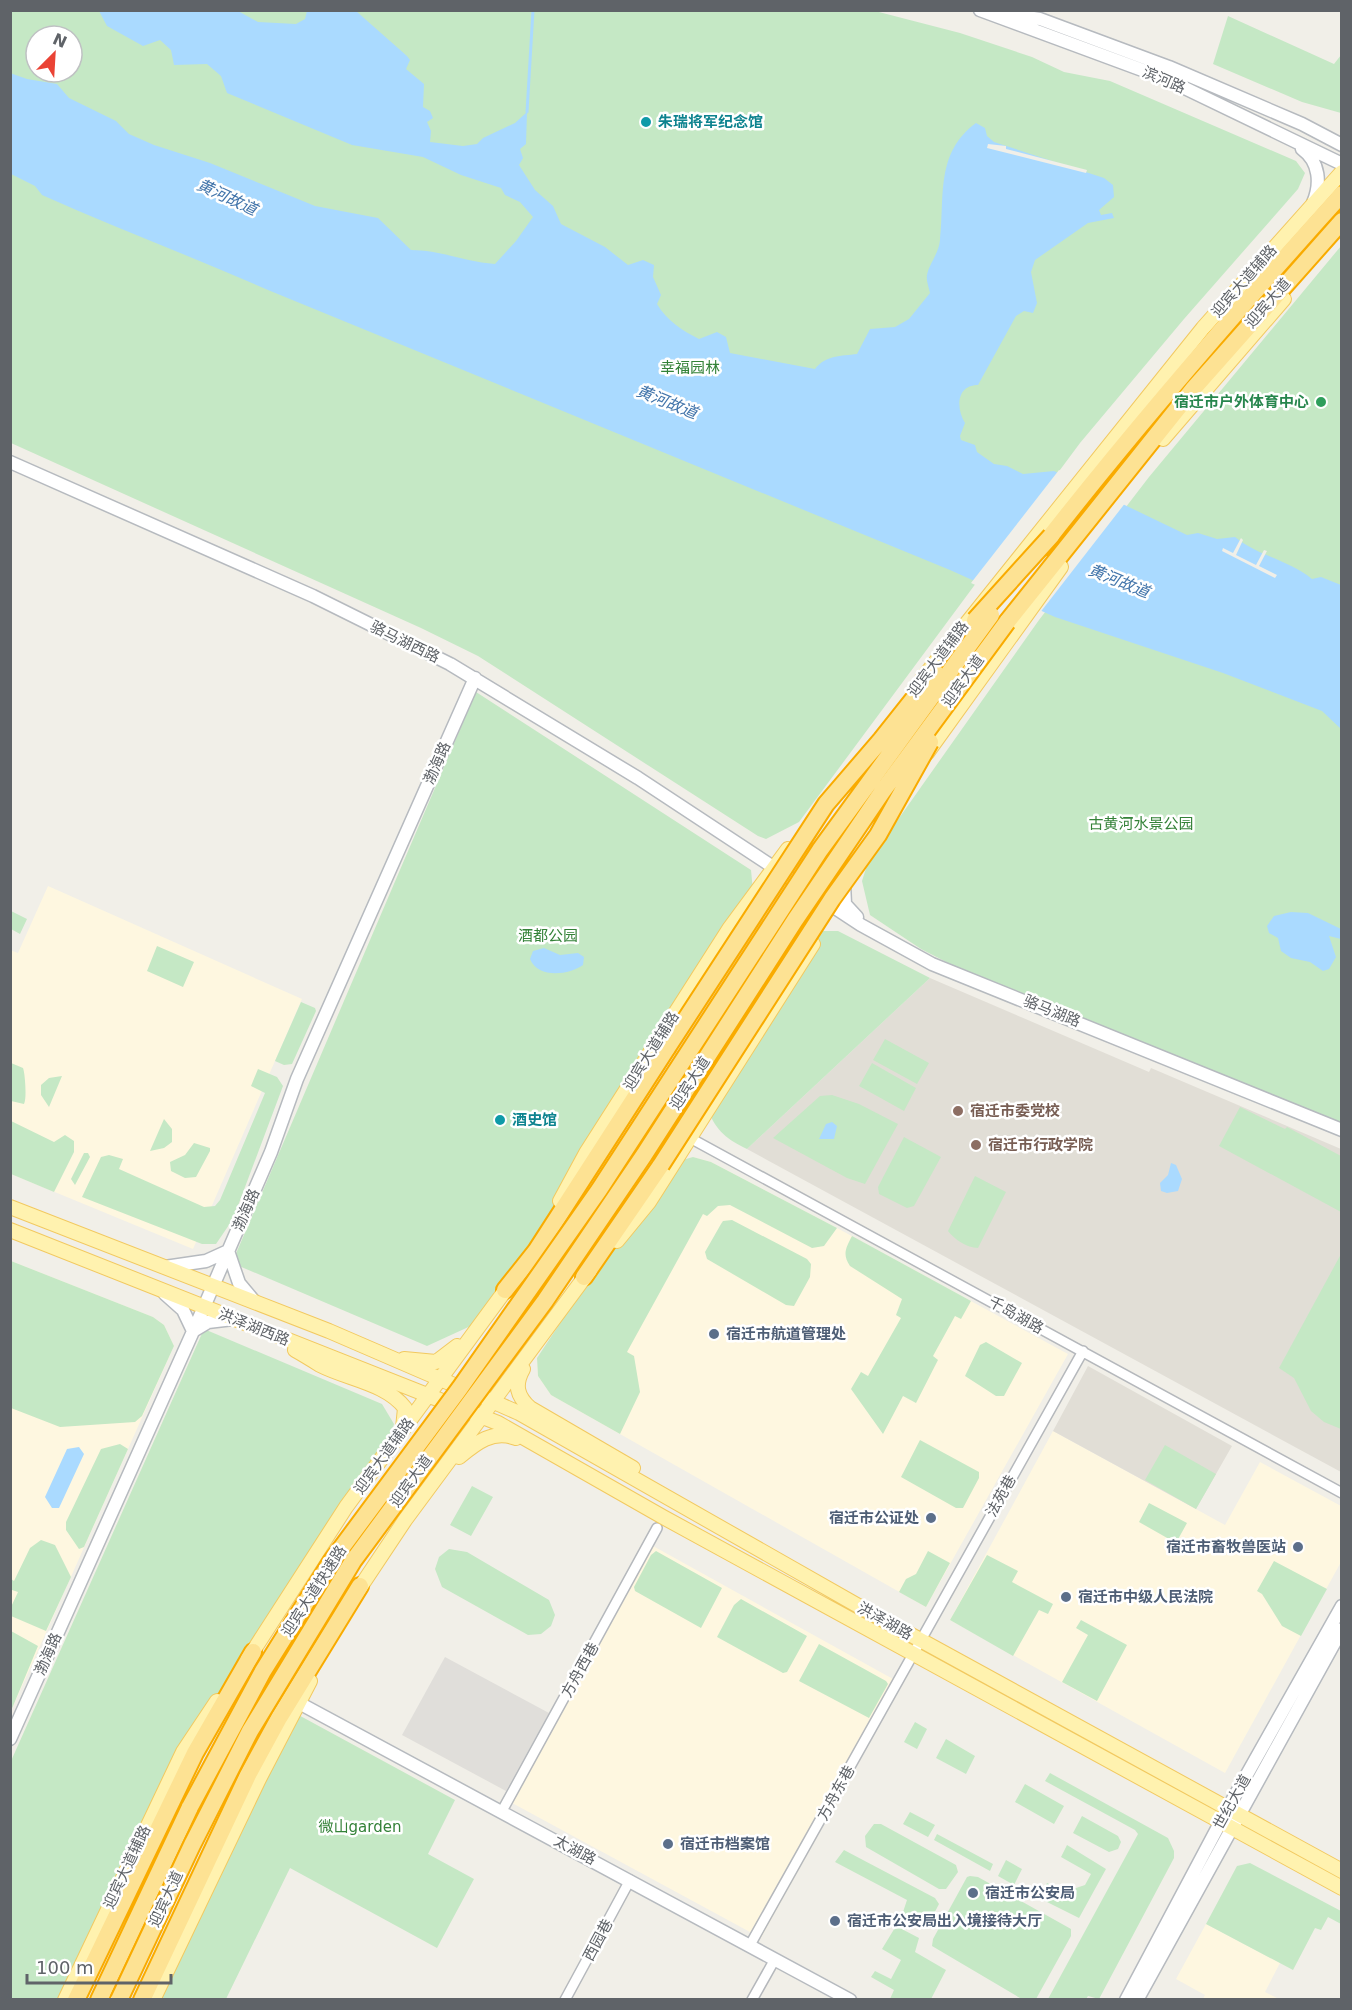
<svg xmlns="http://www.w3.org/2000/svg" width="1352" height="2010" viewBox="0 0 1352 2010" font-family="'DejaVu Sans','Noto Sans SC',sans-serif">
  <rect width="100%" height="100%" fill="#f1efe8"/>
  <path fill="#fef7e0" d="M48 886 302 999 193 1249 11 1174 10 950 18 953Z
    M693 1157 711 1162 837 1228 1068 1354 926 1607 551 1395 538 1376 537 1358Z
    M11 1261 153 1317 164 1325 174 1346 11 1711Z
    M1053 1431 1225 1525 1260 1462 1341 1506V1562L1225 1773 950 1620Z
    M644 1541 902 1684 761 1938 503 1798Z
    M1206 1924 1280 1963 1265 1992 1279 1999H1203L1205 1995 1176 1979Z"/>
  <path fill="#e0deda" d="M445 1657 549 1713 506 1791 402 1735Z"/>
  <path fill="#e1ded6" d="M930 978 1149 1072 1151 1068 1341 1149V1472L747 1149Z
    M1088 1366 1232 1446 1196 1509 1053 1431Z"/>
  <path fill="#c5e8c5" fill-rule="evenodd" d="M11 11H875L960 33 1032 57 1064 72 1110 81 1296 161 1305 173 1298 189 1184 319 1080 443 799 822 766 839 758 836 478 656 421 628 11 443ZM36 36H72V72H36Z
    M1228 16 1334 64 1341 55V113L1302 102 1213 64Z
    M1341 246V1128L956 967 921 949 870 915 862 881 868 862 1039 620 1149 477Z
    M476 692 751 870 755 912 580 1190 475 1324 427 1346 232 1263Z
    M11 911 27 919 20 934 11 929Z
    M821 931H838L930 978 747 1149C728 1140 716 1131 708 1110Z
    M157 946 194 962 183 987 147 971Z
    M301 1002 315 1008 316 1011 292 1064 284 1065 275 1061Z
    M885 1039 929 1063 917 1084 873 1060Z
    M11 1063 23 1068C25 1073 27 1099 24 1104L11 1101Z
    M872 1063 916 1088 904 1111 859 1086Z
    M258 1069 277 1077 283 1086 233 1219 216 1244H202L82 1197 101 1157 109 1155 123 1159 119 1169 204 1207 215 1206 220 1200 265 1093 251 1086Z
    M62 1076 49 1107 41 1095V1085L49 1078Z
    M832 1095 859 1104 898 1124 865 1184 847 1178 773 1138 820 1096Z
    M1240 1107 1285 1129 1287 1127 1341 1156V1212L1219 1146Z
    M164 1119 172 1129V1142L164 1148 150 1151Z
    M11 1121 54 1142 65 1135 74 1141V1152L54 1192 11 1174Z
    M904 1137 941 1157 914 1206 907 1208 879 1194 878 1187Z
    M194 1143 210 1148V1151L196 1177 185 1178 171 1171 170 1162 185 1155Z
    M84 1153H88L90 1157 75 1185 71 1179Z
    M693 1157 711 1162 837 1228 824 1246 812 1248 730 1205 718 1206 707 1216 703 1214 627 1352 634 1356 640 1392 620 1434 551 1395 538 1376 537 1358 659 1174 679 1161Z
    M975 1176 1006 1192 978 1248C967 1248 954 1239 948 1231Z
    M732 1220 807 1259 811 1264 810 1277 794 1306 786 1305 707 1259 705 1252 721 1224 723 1221Z
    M852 1236 971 1301 961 1319 955 1316 933 1356 938 1360 916 1403 903 1396 883 1434 851 1389 861 1372 868 1376 901 1318 896 1315 902 1299 850 1266C842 1254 846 1248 852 1236Z
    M1341 1254V1429L1324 1422 1311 1411 1294 1378 1279 1368Z
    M11 1261 153 1317 164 1325 174 1346 142 1416 135 1422 60 1427 11 1408Z
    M204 1329 382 1404 394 1424 388 1444 306 1560 73 1999 11 2000V1761Z
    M986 1342 1022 1363 1004 1396H996L965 1376 980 1345Z
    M920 1440 979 1472V1478L963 1508H956L901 1477Z
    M120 1444 128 1449 84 1547 79 1549 66 1530V1522L101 1449Z
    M1165 1445 1216 1474 1196 1509 1145 1480Z
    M472 1486 493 1497 471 1536 450 1525Z
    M1149 1503 1187 1523 1176 1543 1139 1522Z
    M41 1540 55 1545 71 1577 46 1631 11 1616V1607L18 1592 12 1590 11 1579 14 1581 30 1548Z
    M449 1549 467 1552 549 1600 555 1615 551 1626 541 1634 528 1635 442 1587 435 1569 439 1557Z
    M656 1551 722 1588 701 1628 635 1591 634 1587 651 1555Z
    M928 1551 950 1563 926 1607 899 1592 906 1579 916 1574Z
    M987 1555 1018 1571 1012 1582 1053 1604 1048 1614 1039 1610 1013 1656 950 1620Z
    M1274 1561 1327 1589 1301 1636 1282 1626 1262 1594 1257 1591Z
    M741 1599 807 1636 787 1672 783 1673 717 1637 734 1605Z
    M1081 1620 1127 1645 1097 1701 1062 1682 1088 1635 1076 1628Z
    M11 1631 38 1646 11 1711Z
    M819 1644 886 1681 888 1684 869 1718 799 1681Z
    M293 1712 455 1800 428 1854 474 1879 437 1948 290 1868 226 1999 143 2000Z
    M915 1722 927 1729 917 1749 904 1742Z
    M946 1739 975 1756 966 1774 936 1758Z
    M1050 1773 1168 1838 1174 1851V1858L1099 1999 1088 1996 1086 1999H1048L1138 1834 1135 1830 1045 1781Z
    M1025 1784 1064 1806 1054 1824 1015 1802Z
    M910 1812 935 1825 928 1837 903 1824Z
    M1082 1816 1118 1836 1121 1842 1118 1849 1109 1852 1073 1833Z
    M874 1824H881L956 1865 958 1872 946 1889H939L866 1847 865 1836Z
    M937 1834 993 1864 990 1871 934 1840Z
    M1067 1845 1106 1869 1079 1918 1039 1898 1047 1883 1068 1894 1070 1890 1085 1885 1091 1874 1061 1857Z
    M844 1850 935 1898 939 1904 928 1925 922 1926 902 1915 907 1900 835 1862Z
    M1006 1860 1022 1869 1014 1885 998 1876Z
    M1250 1863 1341 1911V1924L1328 1917 1321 1930 1315 1928 1293 1970 1206 1924 1237 1866Z
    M970 1876 978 1877 1071 1929V1936L1036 1999 1020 1998 932 1946 933 1939 967 1877Z
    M896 1926 919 1938 915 1952 946 1970 931 1999H890L894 1990 871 1977 875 1971 891 1979 901 1960 882 1949Z"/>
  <path fill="#aadaff" d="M99 11H238L258 22 296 24 305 19 307 11H356L407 56 410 60 406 69 424 84 423 107 430 111 433 118 427 122 431 131 430 142 463 146 477 144 483 138 515 123 527 112 526 144 520 149 523 158 519 165 535 190 553 206 561 224 605 247 628 265 643 260 654 265 653 277 661 295 657 304C666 320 683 331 699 339L717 332 726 337 730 353 815 369C826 355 841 356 857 354L870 329 895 327 909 319 930 293C929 288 926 280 927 275 929 264 939 253 940 240 945 197 935 153 976 123L985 128 987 136 994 142 1104 178 1113 185 1114 197 1099 210 1101 215 1112 213 1114 218 1088 223 1035 260 1031 272 1037 303 1033 313 1024 311 1016 316 978 385C956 385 956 409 965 423L960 436 961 440 975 445 977 452 994 464 1007 466 1023 474 1054 471 1187 535 1198 533 1217 539 1235 537C1258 556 1289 560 1312 579L1321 577 1341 585V729L1322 711 1223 673 1055 617 950 570 268 290C193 257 116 228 42 195L35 186 11 174 10 73 27 79 57 84 69 98 116 121 129 134 154 145 210 163 315 206 378 218 411 250C440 250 466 262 495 264L516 241 533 217 520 202 505 195 501 188 461 175 423 157 352 145 227 93 221 76 207 64 174 65 171 50 160 40 143 46 107 26Z
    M1291 912 1308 913 1341 929V939L1329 936 1336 957 1329 969 1323 971 1310 962 1291 958 1281 951 1278 938 1269 933 1267 926 1274 916Z
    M544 948 560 955 578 953 584 957 583 965C569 975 538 979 530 959L533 951Z
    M832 1122 837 1126 834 1139H819L826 1124Z
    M1171 1163 1176 1165 1182 1179 1178 1191 1167 1193 1161 1191 1160 1183 1168 1175Z
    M79 1447 84 1454 59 1508H52L45 1497 67 1449Z"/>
  <path fill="#f1efe8" d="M988 144 1006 146V149L1087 170 1086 173 987 148Z
    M1059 470 1126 502 1039 614 971 583Z
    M1241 538 1243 540 1236 555 1256 565 1264 550 1267 551 1259 566 1277 575 1275 578 1222 551 1223 548 1233 553Z"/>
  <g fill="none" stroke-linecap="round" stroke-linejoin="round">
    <path stroke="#aadaff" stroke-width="3" d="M527 112 533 10"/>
    <defs>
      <path id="street" d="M690 1138 1342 1493
        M502 1811 657 1528
        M750 1945 1083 1351
        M565 2000 630 1880
        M752 2000 775 1959"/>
      <path id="secondary" d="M980 10 1164 78 1342 164
        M1000 13 1040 19 1169 67 1302 124 1342 145
        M1302 149C1320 162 1321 184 1313 203
        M10 462 313 596 450 664 638 778 861 925 932 964 1342 1130
        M844 883 845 904 857 917
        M165 1267 206 1261 228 1251 239 1283 254 1301
        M165 1294 183 1310 193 1331 208 1322 233 1319
        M299 1703 850 2000
        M10 1739 204 1307 271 1152 297 1079 475 678
        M1126 2000 1228 1808 1342 1606
        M1137 2000 1342 1629"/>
      <path id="primary" d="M1163 439 1284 299
        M922 679 1203 328 1342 172
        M927 753 1061 567
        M560 1201 586 1153 729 929 788 849
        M10 1207 329 1331 468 1391
        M10 1230 498 1423 663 1517 1342 1888
        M617 1241 649 1202 813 944
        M295 1350C304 1355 312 1360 320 1365 347 1379 386 1383 405 1408L403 1428
        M404 1359 436 1362 457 1346
        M523 1369C514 1385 517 1396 530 1408L633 1468
        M485 1398 519 1413 862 1608 1342 1871
        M459 1457C476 1443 493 1429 516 1438
        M355 1595 405 1520 590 1270
        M248 1659 346 1507 510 1284
        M65 2000 183 1752 217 1701
        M153 2000 259 1779 310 1681"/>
      <path id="highway" d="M1042 547C1137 425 1238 309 1342 194
        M1007 622 1194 388 1342 221
        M584 1277 661 1165
        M505 1290 536 1251 667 1048
        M76 2000 195 1753 253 1652
        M99 2000 190 1807
        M142 2000 248 1775 279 1718 360 1586"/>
    </defs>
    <use href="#street" stroke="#b5b8bc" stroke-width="12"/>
    <use href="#secondary" stroke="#b6babf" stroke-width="15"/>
    <use href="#primary" stroke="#f2c960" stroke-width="16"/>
    <use href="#highway" stroke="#f9ab00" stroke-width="20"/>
    <use href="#street" stroke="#fff" stroke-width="9"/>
    <use href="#secondary" stroke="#fff" stroke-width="12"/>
    <use href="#primary" stroke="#fff2af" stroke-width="14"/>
    <use href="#highway" stroke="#fde293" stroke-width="16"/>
    <defs>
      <path id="highway-bridge" d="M975 620 1051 536
        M667 1048 826 804 881 740 935 672
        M661 1165 832 899 878 835 930 742
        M190 1807 263 1671 331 1562 460 1388 599 1190 820 850 991 615
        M119 2000 192 1845 250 1731 353 1561 545 1301 644 1155 795 920 882 792 1007 622"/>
    </defs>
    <use href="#highway-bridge" stroke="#f9ab00" stroke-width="20" stroke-linecap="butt"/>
    <use href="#highway-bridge" stroke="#fde293" stroke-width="16"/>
  </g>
  <g fill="#0f9aa8" stroke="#fff" stroke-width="2">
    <circle cx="646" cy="122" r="6"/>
    <circle cx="500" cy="1120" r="6"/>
  </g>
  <circle fill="#2e9e5b" stroke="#fff" stroke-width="2" cx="1321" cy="402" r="6"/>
  <g fill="#8d6e63" stroke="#fff" stroke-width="2">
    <circle cx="958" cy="1111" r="6"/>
    <circle cx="976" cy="1145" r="6"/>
  </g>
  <g fill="#5c6f8a" stroke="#fff" stroke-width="2">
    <circle cx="714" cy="1334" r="6"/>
    <circle cx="931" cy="1518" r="6"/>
    <circle cx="1298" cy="1547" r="6"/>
    <circle cx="1066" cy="1597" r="6"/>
    <circle cx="668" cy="1844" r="6"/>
    <circle cx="973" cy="1893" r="6"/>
    <circle cx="835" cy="1921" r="6"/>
  </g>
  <g text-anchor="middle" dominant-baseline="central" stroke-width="5" stroke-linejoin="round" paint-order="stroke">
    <g font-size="15" fill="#5f6368" stroke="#fff">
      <text transform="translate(1164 80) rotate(23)">滨河路</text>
      <text transform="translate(1244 281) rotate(-49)">迎宾大道辅路</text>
      <text transform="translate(1268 303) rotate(-49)">迎宾大道</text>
      <text transform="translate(405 642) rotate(26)">骆马湖西路</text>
      <text transform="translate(938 659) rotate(-53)">迎宾大道辅路</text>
      <text transform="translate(963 681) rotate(-54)">迎宾大道</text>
      <text transform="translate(437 763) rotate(-66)">渤海路</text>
      <text transform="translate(1052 1011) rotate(22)">骆马湖路</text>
      <text transform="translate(651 1051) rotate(-58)">迎宾大道辅路</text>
      <text transform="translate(690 1083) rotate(-57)">迎宾大道</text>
      <text transform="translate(246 1210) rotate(-66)">渤海路</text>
      <text transform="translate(1016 1315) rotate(29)">千岛湖路</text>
      <text transform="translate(254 1327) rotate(22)">洪泽湖西路</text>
      <text transform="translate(384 1456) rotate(-54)">迎宾大道辅路</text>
      <text transform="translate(411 1481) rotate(-54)">迎宾大道</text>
      <text transform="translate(1001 1496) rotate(-61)">法苑巷</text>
      <text transform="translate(314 1591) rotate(-57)">迎宾大道快速路</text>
      <text transform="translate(885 1621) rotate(29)">洪泽湖路</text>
      <text transform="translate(48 1654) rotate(-66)">渤海路</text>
      <text transform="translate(580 1670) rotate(-61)">方舟西巷</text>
      <text transform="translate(836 1793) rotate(-61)">方舟东巷</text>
      <text transform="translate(1232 1802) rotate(-61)">世纪大道</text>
      <text transform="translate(575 1850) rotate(28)">太湖路</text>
      <text transform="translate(127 1867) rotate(-65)">迎宾大道辅路</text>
      <text transform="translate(166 1899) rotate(-65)">迎宾大道</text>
      <text transform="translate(598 1940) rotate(-62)">西园巷</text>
    </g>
    <g font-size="15" font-weight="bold" fill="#0d838f" stroke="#fff" text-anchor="start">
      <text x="658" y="122">朱瑞将军纪念馆</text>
      <text x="512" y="1120">酒史馆</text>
    </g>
    <g font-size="15" fill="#348238" stroke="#fff">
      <text x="690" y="368">幸福园林</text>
      <text x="1141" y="824">古黄河水景公园</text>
      <text x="548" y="936">酒都公园</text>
      <text x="360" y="1827">微山garden</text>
    </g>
    <g font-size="15" font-weight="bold" fill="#27864d" stroke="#fff" text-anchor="end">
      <text x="1309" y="402">宿迁市户外体育中心</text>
    </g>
    <g font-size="15" font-weight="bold" fill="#785e54" stroke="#fff" text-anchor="start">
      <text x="970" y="1111">宿迁市委党校</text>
      <text x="988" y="1145">宿迁市行政学院</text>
    </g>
    <g font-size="15" font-weight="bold" fill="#4e5e75" stroke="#fff" text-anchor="start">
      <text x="726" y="1334">宿迁市航道管理处</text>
      <text x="919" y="1518" text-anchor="end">宿迁市公证处</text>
      <text x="1286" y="1547" text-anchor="end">宿迁市畜牧兽医站</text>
      <text x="1078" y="1597">宿迁市中级人民法院</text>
      <text x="680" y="1844">宿迁市档案馆</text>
      <text x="985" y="1893">宿迁市公安局</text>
      <text x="847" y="1921">宿迁市公安局出入境接待大厅</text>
    </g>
    <g font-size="16" font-style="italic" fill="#4174aa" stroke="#fff">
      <text transform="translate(227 197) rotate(25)">黄河故道</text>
      <text transform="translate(667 402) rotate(22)">黄河故道</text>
      <text transform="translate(1119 581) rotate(22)">黄河故道</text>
    </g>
  </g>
  <rect width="1352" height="2010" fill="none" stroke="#5f6368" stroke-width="24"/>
  <g transform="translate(54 54) rotate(24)"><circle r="28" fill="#ffffff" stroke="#bfc1c3" stroke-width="1.5"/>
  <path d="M0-4.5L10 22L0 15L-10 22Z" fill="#ea4335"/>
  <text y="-9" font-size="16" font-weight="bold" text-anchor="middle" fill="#5f6368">N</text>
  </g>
  <path d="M27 1974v9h144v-9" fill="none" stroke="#5f6368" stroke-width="3"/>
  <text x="36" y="1974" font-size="18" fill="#5f6368" stroke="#ffffff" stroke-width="4.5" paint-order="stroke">100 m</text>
</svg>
